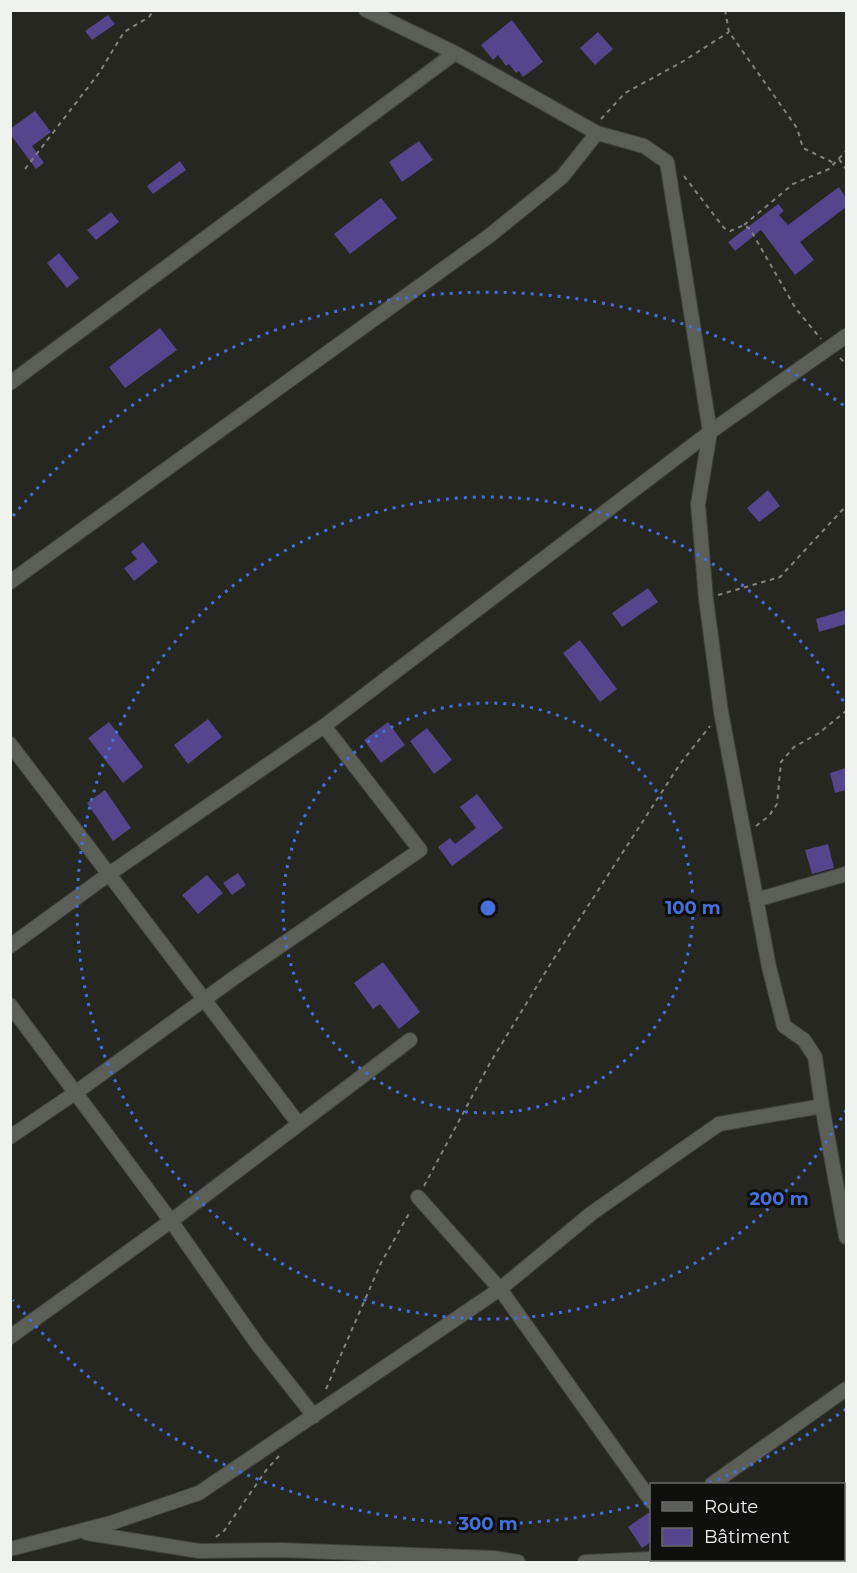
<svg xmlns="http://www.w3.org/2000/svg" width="857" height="1573" viewBox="0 0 857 1573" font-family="Montserrat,sans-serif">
  <rect width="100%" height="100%" fill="#252720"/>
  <path fill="#54458d" d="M108 15 115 24 92 40 85 31Z
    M512 20 543 62 523 77 519 71 516 73 509 64 506 66 498 55 493 60 481 45Z
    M598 32 613 49 595 65 580 48Z
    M35 111 51 132 32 146 44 163 36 169 10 134V129Z
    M419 141 433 160 402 182 389 162Z
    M180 161 186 170 153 194 147 186Z
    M839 187 846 198V207L800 242 814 260 795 275 761 230 735 251 728 242 778 204 784 211 779 215 788 225Z
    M381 198 397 218 350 254 334 234Z
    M111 212 119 222 96 240 87 230Z
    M59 253 79 278 67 288 47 263Z
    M160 328 177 350 125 388 109 367Z
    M768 490 780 506 759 522 747 508Z
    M143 542 158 562 134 581 124 568 137 559 131 552Z
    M648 588 658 602 622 627 612 613Z
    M846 610V624L819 632 816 619Z
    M580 640 617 689 600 702 563 653Z
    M208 719 222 737 188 764 174 745Z
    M109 722 143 767 123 783 88 738Z
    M388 722 405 745 381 763 364 740Z
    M427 728 452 760 434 774 410 741Z
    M846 768V790L835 793 830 773Z
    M105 790 131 828 113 841 87 803Z
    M477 794 503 828 452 866 438 847 450 838 455 844 476 828 460 807Z
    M828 844 834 868 812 874 805 850Z
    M238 873 246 885 232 895 223 883Z
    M207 875 223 893 198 914 182 895Z
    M383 962 420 1012 399 1029 380 1004 373 1009 354 983Z
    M651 1511V1542L642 1548 628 1527Z"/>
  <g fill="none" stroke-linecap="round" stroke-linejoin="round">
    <defs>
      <path id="street" d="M366 10 455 53 597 133 644 146 667 162 710 432 698 504 706 599 721 712 769 967 784 1026 804 1040 815 1057 822 1106 846 1237
        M10 383 455 53
        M10 582 489 236 562 177 597 133
        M10 744 298 1123
        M756 900 846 874
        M10 946 109 874 324 726 710 432 846 336
        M10 1005 171 1221 258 1345 314 1416
        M10 1137 75 1093 238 975 420 850 324 726
        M418 1197 500 1289 652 1502
        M10 1337 171 1221 410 1040
        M712 1484 846 1389
        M87 1533 199 1551 280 1550 494 1558 518 1562
        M10 1549 111 1523 199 1493 500 1289 592 1213 719 1124 822 1106
        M585 1562 652 1559"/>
    </defs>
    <use href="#street" stroke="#40423c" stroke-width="16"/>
    <path stroke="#82847e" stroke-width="2" stroke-dasharray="4.5 4.5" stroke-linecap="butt" d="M725 10 729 32 797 128 803 148 834 163
      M601 119 625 93 682 62 729 32
      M839 159 846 169
      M25 169 99 73 124 32 149 17 154 10
      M684 176 724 228 730 231 744 225 750 229 796 309 821 339
      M744 225 793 184 829 169 846 151
      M840 358 846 364
      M718 595 780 577 846 506
      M756 826 769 816 777 804 781 762 794 747 819 733 846 711
      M424 1186 490 1063 551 963 680 764 710 726
      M326 1389 381 1263 411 1210
      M216 1537 224 1531 267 1469 279 1456"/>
    <use href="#street" stroke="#5c5f57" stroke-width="14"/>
  </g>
  <g fill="none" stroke="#476fdc" stroke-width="3" stroke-dasharray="3 6">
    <circle cx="488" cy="908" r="205"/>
    <path d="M846 1110A411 411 0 1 1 846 706"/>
    <path d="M846 1409A616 616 0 0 1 709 1483M647 1503A616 616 0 0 1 13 1300M13 516A616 616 0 0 1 846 407"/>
  </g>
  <circle cx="488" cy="908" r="9" fill="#476fdc" stroke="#0f0f0c" stroke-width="3"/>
  <g font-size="18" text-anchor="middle" font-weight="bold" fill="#476fdc" stroke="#0f0f0c" stroke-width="6" stroke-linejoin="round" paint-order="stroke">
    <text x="693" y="914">100 m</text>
    <text x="779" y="1205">200 m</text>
    <text x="488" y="1530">300 m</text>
  </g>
  <rect width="857" height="1573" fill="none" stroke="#f0f2ed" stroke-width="24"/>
  <rect x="650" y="1483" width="195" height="78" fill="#0f0f0c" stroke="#696a66" stroke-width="1.5"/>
  <rect x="662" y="1502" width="30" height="9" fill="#5c5f57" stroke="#696a66" stroke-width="1.5"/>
  <text x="704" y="1513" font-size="18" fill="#f0f2ed">Route</text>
  <rect x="662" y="1528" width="30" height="18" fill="#54458d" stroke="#696a66" stroke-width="1.5"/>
  <text x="704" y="1543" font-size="18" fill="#f0f2ed">Bâtiment</text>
</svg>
